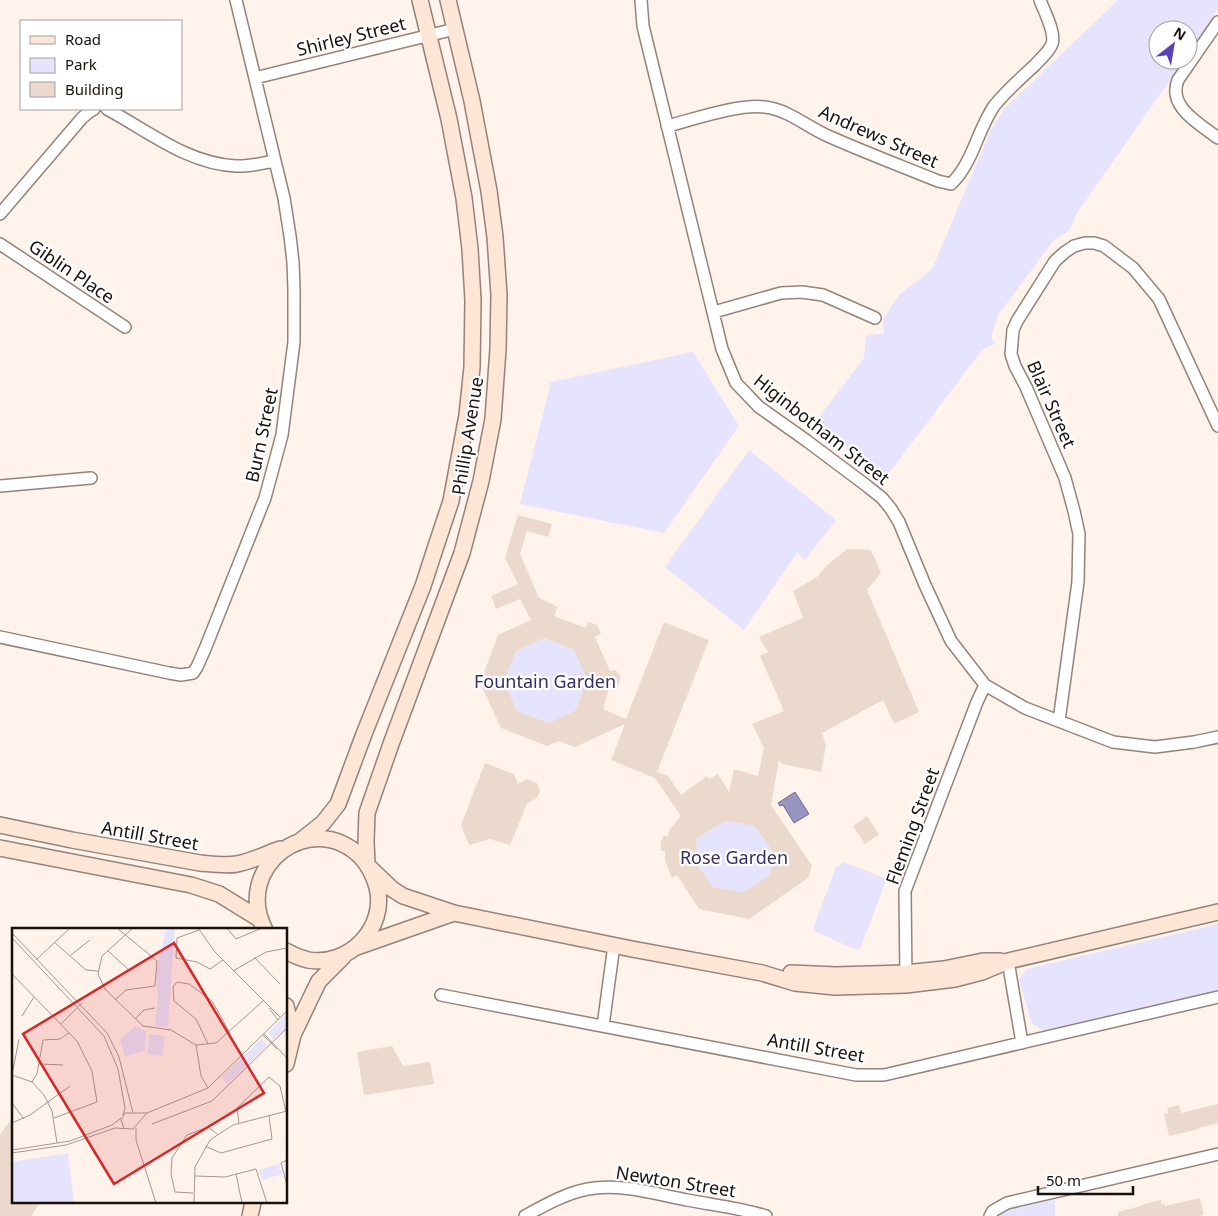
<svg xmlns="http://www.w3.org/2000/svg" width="1218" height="1216" viewBox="0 0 1218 1216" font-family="'Noto Sans',sans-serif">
  <rect width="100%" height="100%" fill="#fff3ec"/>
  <path fill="#e5e3fd" d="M1118 0H1218V9L1188 54V30H1158V60H1184L1077 213 1069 231 1054 240 998 315 991 338 996 343 982 350 886 477 813 425 864 358 866 336 884 333 883 319 899 295 932 269 992 128 1005 108Z
    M693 352 739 426 664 533 520 504 551 382Z
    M749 450 836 520 805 560 797 553 744 630 665 567Z
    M545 638 574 650 587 679 576 710 549 723 517 711 504 681 516 651Z
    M727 821 754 826 757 829 774 854 770 875 744 892 713 887 693 858 697 846 696 839 723 822Z
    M844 862 884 878 886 881 860 949 852 948 814 931V926L836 867Z
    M1218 924V990L1045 1031 1032 1024 1019 979 1027 969Z
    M1055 1199V1216H999L1009 1210Z"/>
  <path fill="#9895c2" stroke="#716d8c" d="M795 792 809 814 794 823 783 805 780 806 778 803Z"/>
  <path fill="#ebd9cd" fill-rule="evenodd" d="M518 515 552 524 548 537 527 531 520 554 539 598 558 607 554 616 586 628 588 622 597 625 601 634 595 637 610 671 616 670 621 678 617 687 610 685 603 709 626 719 664 622 709 640 657 772 668 776 681 795 707 776 709 779 718 774 729 792 734 769 758 776 764 748 752 724 784 711 760 656 768 652 759 637 803 618 793 591 817 577 826 566 847 549 871 550 881 573 867 590 919 712 894 724 883 700 822 733 826 745 821 772 782 764 779 760 771 805 812 866 808 878 749 919 699 909 677 875 672 878 665 860V851H661V842L664 835 667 837 670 829 681 816 655 778 611 760 625 724 575 747 559 741 547 746 501 728 480 683 498 635 531 620 520 599 496 609 491 596 518 584 505 558ZM545 638 574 650 587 679 576 710 549 723 517 711 504 681 516 651ZM727 821 754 826 757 829 774 854 770 875 744 892 713 887 693 858 697 846 696 839 723 822Z
    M485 763 514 774 518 784 527 779 537 783 540 791 537 798 527 804 510 845 490 839 469 845 461 825Z
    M867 816 879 834 865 844 853 826Z
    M392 1046 403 1066 430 1062 434 1084 364 1095 357 1052Z
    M1218 1104V1123L1198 1128 1199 1129 1169 1136 1164 1114 1168 1113 1167 1108 1179 1105 1181 1113Z
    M14 1116V1202H41L31 1216H0V1134Z
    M1200 1198 1204 1215 1199 1216H1118V1212L1141 1206V1205L1161 1200V1204L1164 1203 1165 1206Z"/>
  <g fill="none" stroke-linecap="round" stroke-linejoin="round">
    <defs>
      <path id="minor" d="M641 0 643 26 722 349 736 383 759 407 807 441 867 486 882 498 891 509 899 522 925 585 951 641 985 685 1025 708 1113 742 1155 747 1194 742 1218 737
        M1218 22 1178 80C1167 107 1200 124 1218 138
        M255 78 455 29
        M107 109C148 131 188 164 236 166 249 167 262 163 274 161
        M667 126C695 119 737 104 765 107 789 110 807 127 828 136 864 152 901 166 938 181L951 184C973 163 977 131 994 106 1006 91 1021 78 1035 65 1040 59 1049 52 1052 44 1056 33 1044 11 1040 0
        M0 214 82 118 89 112 94 109
        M0 244 125 327
        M714 312 781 293 802 292 823 295 875 318
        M0 486 91 478
        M0 637 169 673 181 675 193 673 197 667 205 649 265 498 282 435 294 342V289L293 262 290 236 284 198 236 0
        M1059 721 1078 582 1079 534 1074 511 1065 478 1026 387 1015 366 1011 354 1013 330 1017 321 1055 261 1065 252 1074 246 1085 243H1094L1104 246 1133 268 1159 299 1218 426
        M1008 961 1022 1043
        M906 980 905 891 977 702 985 685
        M441 995 856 1075H884L1218 997
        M603 1026 614 945
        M525 1216C545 1205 566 1193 588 1189 620 1183 656 1194 687 1200 713 1205 741 1208 766 1216
        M990 1216 993 1211 1007 1203 1218 1154"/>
      <path id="secondary" d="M0 825 72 840 200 863C212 864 225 866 237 864 252 861 266 854 280 849
        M299 842 323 823 338 804 364 734 423 586 436 546 451 501 467 415 472 367 473 300 470 249 464 198 449 119 420 0
        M0 848 191 885 219 894 261 920
        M367 864 366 841 367 813 391 744 462 553 481 481 493 419 498 349 499 295 495 237 489 191 472 101 448 0
        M370 868 392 889 403 896 454 913 632 949 762 973 795 983 835 987 906 985 955 979 982 972 1008 961 1218 912
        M265 930C232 867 311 807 361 857 369 866 374 876 377 887 387 928 349 967 308 960 300 958 293 955 286 951
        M357 947 454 913
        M791 973 836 975 905 973 944 969 983 961H1000
        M286 1006 293 1035
        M286 1064 293 1035 313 993 319 981 343 957
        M250 1216 253 1202"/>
    </defs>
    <use href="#minor" stroke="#948378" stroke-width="14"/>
    <use href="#secondary" stroke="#948378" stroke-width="18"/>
    <use href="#minor" stroke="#fff" stroke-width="11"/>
    <use href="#secondary" stroke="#fde6d6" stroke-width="15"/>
  </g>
  <g text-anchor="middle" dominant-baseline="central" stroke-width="4.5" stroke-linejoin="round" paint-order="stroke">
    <g font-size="18" fill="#17110d" stroke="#fff">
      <text transform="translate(351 36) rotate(-14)">Shirley Street</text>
      <text transform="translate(879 136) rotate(24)">Andrews Street</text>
      <text transform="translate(72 271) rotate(34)">Giblin Place</text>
      <text transform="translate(1052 404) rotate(66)">Blair Street</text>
      <text transform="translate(822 429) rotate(38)">Higinbotham Street</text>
      <text transform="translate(261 435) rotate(-78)">Burn Street</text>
      <text transform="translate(467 436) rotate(-81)">Phillip Avenue</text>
      <text transform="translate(912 826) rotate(-70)">Fleming Street</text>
      <text transform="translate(150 835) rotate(10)">Antill Street</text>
      <text transform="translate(816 1047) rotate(10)">Antill Street</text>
      <text transform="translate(676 1181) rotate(9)">Newton Street</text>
    </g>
    <g font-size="18" fill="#362d65" stroke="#fff">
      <text x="545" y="681">Fountain Garden</text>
      <text x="734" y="857">Rose Garden</text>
    </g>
  </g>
  <g transform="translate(12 928)">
    <rect width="275" height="275" fill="#fff3ec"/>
    <path d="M154 0H163L156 99 143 98 146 70 144 44ZM275 86V100L260 112 257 104ZM123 98 134 103 133 122 113 129 108 112ZM137 106 153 108 150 128 136 126ZM249 111 256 117 215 156 210 149ZM56 225 62 275H0V234ZM267 236 270 246 250 252 247 242Z" fill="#e5e3fd"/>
    <path fill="none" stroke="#a29993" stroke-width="1" d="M121 0 90 28 86 46 93 61 131 98 159 102 184 117 204 115 251 73M186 0 203 24 268 89M215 0 224 11 250 0M187 2 165 10 164 30 185 34 198 41 211 32M0 5 95 105 107 129 121 185M0 10 92 108 106 141 113 180 111 187M42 14 74 42 86 43M96 23 116 41M59 27 78 12M242 29 268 56M24 32 58 0M221 43 254 24 275 20M0 46 65 113 80 143 85 174 42 190M103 72 114 62 143 58 145 33 105 0M257 80 266 92M10 88 22 69M123 91 132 82 143 80M49 96 70 75M252 106 275 130M251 107 265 121M196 116 184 91 162 73 161 59 165 54 177 56 200 73 218 105M184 117 189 148 196 160M27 136 51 137M0 147 20 154 32 167 40 183 45 215M0 147 7 111M20 154 25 146 31 112 48 111 57 105M0 175 12 191M0 195 18 187 58 158M227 195 225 180 257 149 268 158 274 184M140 196 200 173 275 100M112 200 109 192 113 185H135L196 160 275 83M124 200V212L144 275M193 218 209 225 260 211 257 188M0 222 58 213 100 197 109 190M0 225 54 217 103 200 121 201 135 185M275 232 269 235 275 257M224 246 230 275M183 248 213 249 244 241 255 275M181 265 163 264 159 246 160 230 175 207 196 199 205 206M182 275 183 239 198 212 221 197 275 183"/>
    <path fill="#d62828" fill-opacity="0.15" stroke="#d62828" stroke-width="2.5" d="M162 15 252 165 102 256 11 106Z"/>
    <rect width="275" height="275" fill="none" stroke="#17110d" stroke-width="2.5"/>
  </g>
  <rect x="20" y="20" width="162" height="90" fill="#ffffff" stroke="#a2a09e"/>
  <rect x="30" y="36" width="25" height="8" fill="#fde6d6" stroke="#a2a09e"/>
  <text x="65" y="45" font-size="15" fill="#17110d">Road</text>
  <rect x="30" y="58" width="25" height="15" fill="#e5e3fd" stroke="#a2a09e"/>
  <text x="65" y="70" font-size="15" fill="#17110d">Park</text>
  <rect x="30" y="82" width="25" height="15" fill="#ebd9cd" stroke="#a2a09e"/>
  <text x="65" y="95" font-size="15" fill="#17110d">Building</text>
  <g transform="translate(1173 45) rotate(31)"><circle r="24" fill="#ffffff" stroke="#a2a09e"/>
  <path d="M0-4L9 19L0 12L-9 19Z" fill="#5b40b8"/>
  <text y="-8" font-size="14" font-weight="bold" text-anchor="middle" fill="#17110d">N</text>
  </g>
  <path d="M1038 1186v8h95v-8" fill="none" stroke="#17110d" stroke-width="2.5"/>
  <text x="1046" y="1186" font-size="15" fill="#17110d" stroke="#ffffff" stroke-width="4" paint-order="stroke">50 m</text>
</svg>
